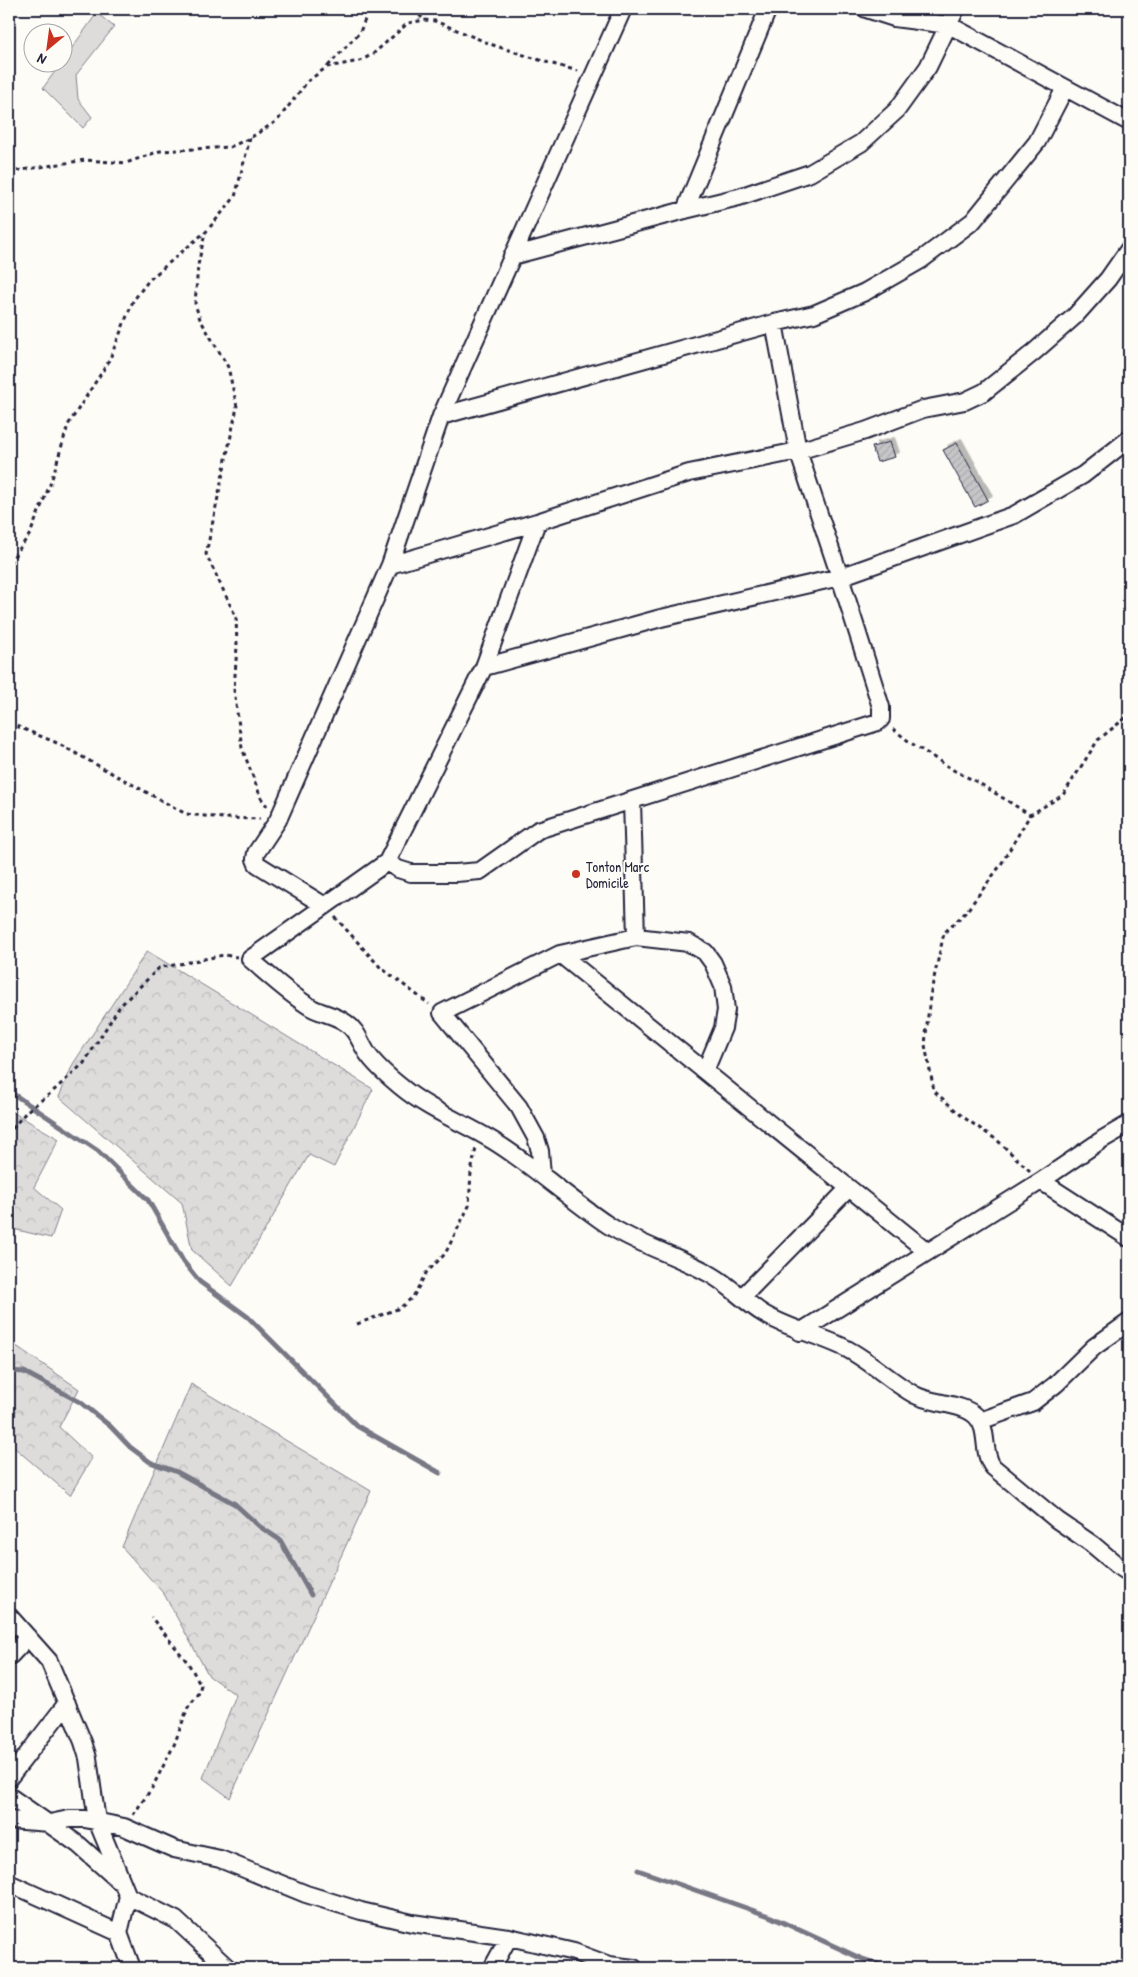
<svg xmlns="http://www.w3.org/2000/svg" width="1138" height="1977" viewBox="0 0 1138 1977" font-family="'Patrick Hand',sans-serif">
  <defs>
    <pattern id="forest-crowns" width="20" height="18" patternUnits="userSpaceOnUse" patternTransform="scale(1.25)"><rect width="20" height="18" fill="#dddcdb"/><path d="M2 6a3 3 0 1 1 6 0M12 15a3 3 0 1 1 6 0" fill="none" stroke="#bdbcbd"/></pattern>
    <pattern id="building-hatch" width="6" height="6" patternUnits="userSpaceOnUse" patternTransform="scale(1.25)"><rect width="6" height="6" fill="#c6c6c8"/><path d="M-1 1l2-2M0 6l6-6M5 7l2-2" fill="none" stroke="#aaaaad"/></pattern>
    <filter id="shadow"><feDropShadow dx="4.5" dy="-4.5" stdDeviation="0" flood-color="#0004"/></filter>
  </defs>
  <rect width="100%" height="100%" fill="#fdfcf7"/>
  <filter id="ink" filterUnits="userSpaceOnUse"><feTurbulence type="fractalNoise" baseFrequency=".02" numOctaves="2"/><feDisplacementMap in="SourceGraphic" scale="10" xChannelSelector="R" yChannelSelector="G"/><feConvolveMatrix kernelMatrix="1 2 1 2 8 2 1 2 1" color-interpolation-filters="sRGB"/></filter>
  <g filter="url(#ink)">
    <path fill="#dddcdb" stroke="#807f8b" d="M97 13 114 27 76 75 78 99 92 117 83 128 43 88Z"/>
    <path fill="url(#forest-crowns)" stroke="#807f8b" d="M147 951 373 1089 334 1167 309 1155 232 1286 192 1250 182 1203 59 1097 73 1064Z
      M9 1110 59 1139 34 1187 61 1210 51 1238 9 1228Z
      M9 1341 79 1389 59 1427 92 1458 70 1495 9 1443Z
      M191 1384 371 1491 230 1798 203 1778 236 1695 209 1676 164 1594 122 1547Z"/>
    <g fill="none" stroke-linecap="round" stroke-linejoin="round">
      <path stroke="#787885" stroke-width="5" d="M9 1091 98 1151 148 1200 183 1261 200 1282 248 1317 357 1426 440 1473
        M9 1371 24 1372 80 1402 110 1426 130 1447 150 1462 177 1472 235 1504 259 1526 280 1540 311 1595
        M638 1870 769 1916 860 1958 890 1968"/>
    </g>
    <path fill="url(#building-hatch)" stroke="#22223b" filter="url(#shadow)" d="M890 442 895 457 877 462 872 447Z
      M957 443 988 500 975 507 943 450Z"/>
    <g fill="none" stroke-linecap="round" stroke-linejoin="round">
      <defs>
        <path id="street" d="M866 9 894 18 949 25 1129 122
          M685 210 768 9
          M512 256 685 210 739 197 810 173 861 143 897 110 928 67 956 9
          M774 323 798 451 840 577 881 707V719L878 722 538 830 480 871 456 873H411L398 869 387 862 250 959C270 976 290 995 312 1008 323 1014 336 1015 346 1023 357 1030 360 1042 367 1053 375 1065 389 1077 400 1086 430 1111 463 1122 495 1142 535 1167 569 1199 608 1225 639 1245 676 1255 708 1273 729 1284 744 1302 764 1314 790 1329 815 1334 841 1346 868 1358 889 1381 915 1395 932 1404 963 1403 976 1416 990 1430 981 1452 993 1467L1057 1520 1092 1544 1117 1565 1129 1573
          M441 416 774 323 814 314 865 292 921 260 973 221 1037 142 1065 88
          M390 565 537 522 689 473 798 451 865 431 923 409 965 401 984 392 1034 352 1075 316 1108 279 1129 249
          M484 667 661 618 840 577 1014 515 1083 475 1129 439
          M632 801 636 937
          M387 862 484 667 537 522
          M325 906 257 864 255 859 256 853 278 820 390 565 441 416 623 9
          M560 954 928 1252
          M1129 1124 1103 1139 1041 1181 1129 1238
          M542 1175 540 1151 536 1138 519 1107 442 1013 560 954 636 937 689 943 705 952 713 963 723 986 726 1010 723 1028 705 1071
          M742 1297 849 1188
          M800 1332 1041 1181
          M980 1421 1033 1402 1056 1384 1094 1347 1129 1322
          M9 1616 49 1661 83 1742 88 1758 97 1821 128 1896 119 1933 132 1968
          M9 1657 28 1637
          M9 1778 67 1703
          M9 1796 79 1845 118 1880
          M9 1820 50 1823 69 1819H85L124 1827 174 1849 220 1859 306 1894 361 1911 412 1923 509 1937 574 1952 609 1965 634 1968
          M9 1883 119 1933
          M128 1896 176 1920 228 1968
          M492 1968 509 1937"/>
      </defs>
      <use href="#street" stroke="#22223b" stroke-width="20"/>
      <path stroke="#22223b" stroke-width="3" stroke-dasharray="4 4" stroke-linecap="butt" d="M414 9 424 20
        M328 66 360 32 369 9
        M250 138 235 197 205 233 198 265 195 304 200 319 228 367 237 407 206 554 236 617 237 646 234 690 242 748 261 798 267 806
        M9 172 85 160 126 163 160 151 230 147 250 138 277 121 308 81 327 67 360 61 373 54 408 23 424 20 435 21 493 45 549 63 578 71
        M9 563 30 534 51 482 68 425 109 361 133 301 149 280 204 233
        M9 723 57 743 186 814 223 818 260 819
        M893 729 911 743 955 771 979 783 1030 815
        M335 917 380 967 429 1004
        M9 1136 15 1125 27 1111 51 1093 84 1063 120 1006 159 968 224 955 237 957
        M1030 1171 997 1140 963 1117 934 1091 925 1045 930 996 944 933 966 912 1000 866 1030 815 1063 795 1098 740 1129 715
        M357 1324 400 1308 413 1297 426 1273 445 1254 469 1206 471 1172 476 1148
        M133 1815 152 1788 174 1745 188 1707 198 1695 201 1685 188 1663 151 1617"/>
      <use href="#street" stroke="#fdfcf7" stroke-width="16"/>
    </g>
  </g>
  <circle fill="#c8321e" stroke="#fdfcf7" stroke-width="2" cx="576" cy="874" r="5"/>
  <g text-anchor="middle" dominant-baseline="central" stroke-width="4" stroke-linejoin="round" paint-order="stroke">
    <g font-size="14" fill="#22223b" stroke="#fdfcf7" text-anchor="start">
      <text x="586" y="866">Tonton Marc<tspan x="586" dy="16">Domicile</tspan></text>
    </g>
  </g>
  <rect width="1138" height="1977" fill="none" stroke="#fdfcf7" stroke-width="30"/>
  <rect x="15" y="15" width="1108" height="1947" fill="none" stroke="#22223b" stroke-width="2" filter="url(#ink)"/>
  <g transform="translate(48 48) rotate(209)"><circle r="24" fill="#fdfcf7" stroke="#a5a5ac"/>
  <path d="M0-4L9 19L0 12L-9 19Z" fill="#c8321e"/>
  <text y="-8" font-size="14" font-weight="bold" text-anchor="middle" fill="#22223b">N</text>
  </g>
</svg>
